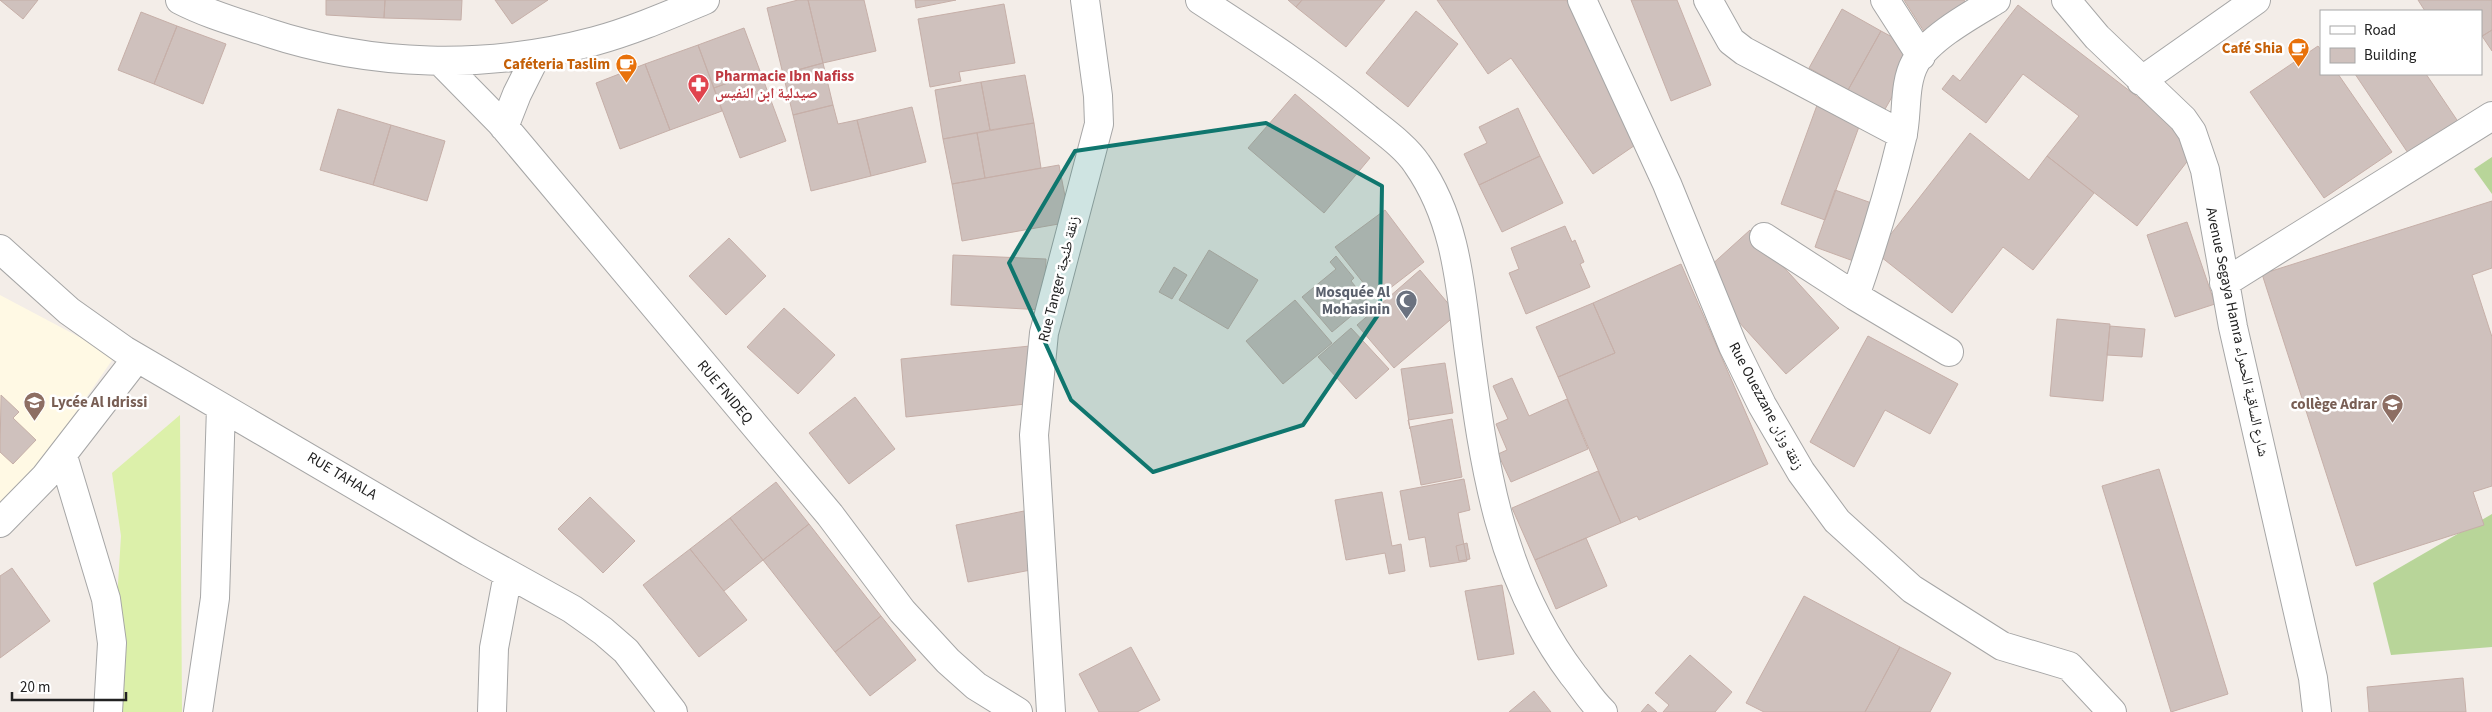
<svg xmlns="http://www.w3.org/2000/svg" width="2492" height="712" viewBox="0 0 2492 712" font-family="'Source Sans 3','Noto Naskh Arabic',sans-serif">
  <rect width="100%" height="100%" fill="#f3ede8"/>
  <path fill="#fff9e4" d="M0 295 115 356 25 486 0 512Z"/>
  <path fill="#dcf0aa" d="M180 415 182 712H110L121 536 112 473Z"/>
  <path fill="#b8d599" d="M2492 157V194L2474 169Z
    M2492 514V647L2391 655 2373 583Z"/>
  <path fill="#cfc1bd" stroke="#c6afa8" d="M0 0H38L23 19Z
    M326 0H385L384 18 326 15Z
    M385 0H462L461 20 384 18Z
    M495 0H548L512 24Z
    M798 0H808L823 63 783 74 767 8Z
    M808 0H864L876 51 823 63Z
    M915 0H956L916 8Z
    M1288 0H1302L1296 7Z
    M1302 0H1385L1346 47 1296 7Z
    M1437 0H1566L1657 130 1593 174 1511 58 1488 74Z
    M1631 0H1677L1711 85 1671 101Z
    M1904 0H1964L1968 6 1925 33Z
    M2418 0H2492V30L2481 37V11H2425Z
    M1004 4 1015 63 959 72 961 81 930 87 918 19Z
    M2018 5 2200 145 2137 226 2047 156 2079 116 2023 74 1986 123 1942 89 1953 75 1960 81Z
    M1842 9 1881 31 1848 90 1809 68Z
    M1416 11 1458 44 1408 107 1366 73Z
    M141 12 177 26 154 84 118 70Z
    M177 26 226 44 203 104 154 84Z
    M744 28 760 71 714 88 698 45Z
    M2492 30V51L2482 36Z
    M1881 31 1918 51 1884 111 1848 90Z
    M698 45 722 111 670 130 645 64Z
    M2318 46 2321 50V74H2338L2392 152 2324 198 2250 92Z
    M823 63 833 105 793 115 783 74Z
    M645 64 670 130 620 149 596 83Z
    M760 71 786 141 740 158 714 88Z
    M2355 74H2426L2459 123 2410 156Z
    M1025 75 1034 123 990 130 981 82Z
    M981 82 990 130 943 139 935 90Z
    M1295 94 1370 158 1324 213 1248 148Z
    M1820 97 1864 113 1825 220 1781 204Z
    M833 105 838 124 857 120 871 176 811 191 793 115Z
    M912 107 926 162 871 176 857 120Z
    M1518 108 1540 156 1479 185 1464 154 1487 143 1479 127Z
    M338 109 391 125 373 185 320 170Z
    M1034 123 1041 168 985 178 977 133Z
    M391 125 445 141 427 201 373 185Z
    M977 133 985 178 952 184 943 139Z
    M1970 133 2029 180 2047 156 2094 193 2033 270 2003 247 1952 313 1876 253Z
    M1540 156 1563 203 1502 232 1479 185Z
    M1059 165 1070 222 962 241 952 184Z
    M1835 190 1880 206 1859 263 1815 247Z
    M2492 201V268L2472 275 2492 337V486L2473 492 2484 525 2356 566 2262 274Z
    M1385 210 1424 262 1376 299 1335 247Z
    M2187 222 2215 304 2175 317 2147 235Z
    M1565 226 1572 242 1575 240 1584 262 1580 264 1590 287 1526 314 1509 273 1519 269 1511 248Z
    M1750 230 1839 328 1786 374 1698 277Z
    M729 238 766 276 726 315 689 276Z
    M1209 250 1258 280 1228 329 1179 300Z
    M953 255 1046 259 1044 310 951 305Z
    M1336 256 1354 278 1351 281 1368 302 1332 332 1302 297 1336 269 1330 262Z
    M1681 264 1768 464 1639 520 1637 516 1621 523 1558 377 1615 353 1593 303Z
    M1174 267 1187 275 1172 299 1159 292Z
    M1420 270 1457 314 1394 368 1357 325Z
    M1295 300 1332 343 1283 384 1246 341Z
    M1593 303 1615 353 1558 377 1536 327Z
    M784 308 835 355 798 394 747 347Z
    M2057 319 2110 324 2103 401 2050 396Z
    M2110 326 2145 329 2142 357 2107 355Z
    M1351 328 1389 369 1356 399 1318 357Z
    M1868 336 1958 384 1930 434 1885 410 1854 467 1810 442Z
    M1030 346 1035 403 906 417 901 359Z
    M1445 363 1453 413 1408 420 1410 429 1401 369Z
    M1512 378 1529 416 1567 399 1588 449 1511 482 1498 454 1507 450 1496 424 1508 419 1493 386Z
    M1 395 19 412 13 418 36 440 13 464 0 452Z
    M855 397 895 449 849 484 809 433Z
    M1452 419 1462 477 1421 485 1410 427Z
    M2159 469 2228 694 2171 712 2102 486Z
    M1598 471 1621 523 1535 560 1512 508Z
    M1464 479 1470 510 1458 513 1467 561 1430 567 1425 537 1409 540 1400 491Z
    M776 482 809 524 763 560 730 518Z
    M1382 492 1392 546 1401 544 1405 571 1389 574 1385 553 1346 560 1335 500Z
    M590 497 635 541 603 573 558 529Z
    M1024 511 1036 569 968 582 956 525Z
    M730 518 763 560 724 591 690 549Z
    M809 524 881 616 835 652 763 560Z
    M1586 538 1607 586 1556 609 1535 560Z
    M1467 543 1470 559 1459 561 1456 546Z
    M690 549 747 620 699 657 643 585Z
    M12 568 50 621 0 658V576Z
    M1502 585 1514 654 1478 660 1465 591Z
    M1804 596 1900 647 1865 712H1764L1746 703Z
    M881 616 916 660 870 696 835 652Z
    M1131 647 1160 700 1137 712H1099L1079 674Z
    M1900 647 1951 673 1930 712H1865Z
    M1690 655 1732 692 1715 712H1663L1669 705 1655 693Z
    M2463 678 2466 712H2369L2367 687Z
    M1534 691 1551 712H1509Z
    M1648 704 1657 712H1641Z"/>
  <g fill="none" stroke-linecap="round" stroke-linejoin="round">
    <defs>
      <path id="minor" d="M180 0C207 14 236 22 266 32 372 67 486 70 595 41 632 31 669 15 705 0
        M1200 0C1257 37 1314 74 1366 117 1383 131 1405 146 1417 164 1455 218 1460 281 1468 345 1484 464 1498 575 1573 675 1583 687 1591 701 1603 712
        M1582 0 1667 184 1733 346 1762 405 1801 472 1837 521 1912 589 2002 646 2069 666 2112 712
        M1708 0 1731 41 1744 51 1903 135
        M1885 0 1921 56
        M2066 0 2097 37 2183 119 2192 132 2205 170 2233 327 2313 678 2317 712
        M441 62 501 123 830 515 902 611 948 661 976 686 1018 712
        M2141 81 2256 0
        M504 127 517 94 537 54
        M1764 237 1855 296 1949 352
        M0 249 69 311 124 350 469 552 572 609 603 631 626 651 673 712
        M2224 283 2492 116
        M1855 296C1873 244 1889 192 1902 138 1908 115 1903 85 1915 63 1929 38 1971 15 1996 0
        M63 456 106 599 112 643 108 712
        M0 523 45 477 137 358
        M198 712 215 598 221 407
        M492 712 494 648 508 574
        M1051 712 1034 435 1044 333 1099 124 1098 96 1085 0"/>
    </defs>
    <use href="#minor" stroke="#a6a6a6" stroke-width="30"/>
    <use href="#minor" stroke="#fff" stroke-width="28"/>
  </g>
  <path fill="#0f766e" fill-opacity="0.2" stroke="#0f766e" stroke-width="4" stroke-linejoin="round" d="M1266 123 1382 186 1380 312 1303 425 1153 472 1071 400 1009 263 1075 151Z"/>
  <defs>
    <symbol id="cafe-pin" viewBox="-11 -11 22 30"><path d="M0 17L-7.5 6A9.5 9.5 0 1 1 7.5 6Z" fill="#e8710a" stroke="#fff"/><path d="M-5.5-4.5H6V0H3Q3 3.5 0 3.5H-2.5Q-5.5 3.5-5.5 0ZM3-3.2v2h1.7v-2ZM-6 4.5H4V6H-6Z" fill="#fff"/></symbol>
    <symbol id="pharmacy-pin" viewBox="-11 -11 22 30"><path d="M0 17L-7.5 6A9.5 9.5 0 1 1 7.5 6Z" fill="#e0444e" stroke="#fff"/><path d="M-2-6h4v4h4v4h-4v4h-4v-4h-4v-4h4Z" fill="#fff"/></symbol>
    <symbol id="mosque-pin" viewBox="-11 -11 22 30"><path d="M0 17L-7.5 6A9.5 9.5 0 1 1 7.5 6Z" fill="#6b7280" stroke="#fff"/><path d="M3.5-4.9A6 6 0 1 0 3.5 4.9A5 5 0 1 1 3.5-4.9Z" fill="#fff"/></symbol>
    <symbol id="school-pin" viewBox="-11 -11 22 30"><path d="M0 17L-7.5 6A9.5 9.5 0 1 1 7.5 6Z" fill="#8d6e63" stroke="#fff"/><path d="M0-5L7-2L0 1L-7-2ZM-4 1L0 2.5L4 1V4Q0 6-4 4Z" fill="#fff"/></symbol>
  </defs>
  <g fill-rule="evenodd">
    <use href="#cafe-pin" x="2286" y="36" width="25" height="34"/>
    <use href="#cafe-pin" x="614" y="52" width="25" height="34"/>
    <use href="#pharmacy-pin" x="686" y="72" width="25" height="34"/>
    <use href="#mosque-pin" x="1394" y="288" width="25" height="34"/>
    <use href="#school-pin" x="22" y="390" width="25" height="34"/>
    <use href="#school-pin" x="2380" y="392" width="25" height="34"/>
  </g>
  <g text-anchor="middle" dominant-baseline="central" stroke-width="5" stroke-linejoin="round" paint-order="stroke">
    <g font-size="15" font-weight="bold" fill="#c56008" stroke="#fff" text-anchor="end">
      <text x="2283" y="48">Café Shia</text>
      <text x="610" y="64">Caféteria Taslim</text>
    </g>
    <g font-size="15" font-weight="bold" fill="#be3a42" stroke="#fff" text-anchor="start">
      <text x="715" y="76">Pharmacie Ibn Nafiss<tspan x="715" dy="17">صيدلية ابن النفيس</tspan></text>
    </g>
    <g font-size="15" fill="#222" stroke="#fff">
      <text transform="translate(1059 279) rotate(-76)">Rue Tanger زنقة طنجة</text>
      <text transform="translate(2237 332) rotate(78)">Avenue Segaya Hamra شارع الساقية الحمراء</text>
      <text transform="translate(725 392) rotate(50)">RUE FNIDEQ</text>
      <text transform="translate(1766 406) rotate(62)">Rue Ouezzane زنقة وزان</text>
      <text transform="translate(342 476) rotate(31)">RUE TAHALA</text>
    </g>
    <g font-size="15" font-weight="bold" fill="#5b616d" stroke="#fff" text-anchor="end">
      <text x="1390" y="292">Mosquée Al<tspan x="1390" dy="17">Mohasinin</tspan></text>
    </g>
    <g font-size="15" font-weight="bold" fill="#785e54" stroke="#fff" text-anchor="start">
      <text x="51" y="402">Lycée Al Idrissi</text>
      <text x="2377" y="404" text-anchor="end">collège Adrar</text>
    </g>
  </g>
  <rect x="2320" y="10" width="162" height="65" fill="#ffffff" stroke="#a7a7a7"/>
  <rect x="2330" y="26" width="25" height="8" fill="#ffffff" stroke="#a7a7a7"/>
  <text x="2364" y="35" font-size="15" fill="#222222">Road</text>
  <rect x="2330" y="48" width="25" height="15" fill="#cfc1bd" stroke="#a7a7a7"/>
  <text x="2364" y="60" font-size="15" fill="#222222">Building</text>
  <path d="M12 692v8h114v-8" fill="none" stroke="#222222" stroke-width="2.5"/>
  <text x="20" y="692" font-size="15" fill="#222222" stroke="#ffffff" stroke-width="4" paint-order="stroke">20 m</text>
</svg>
